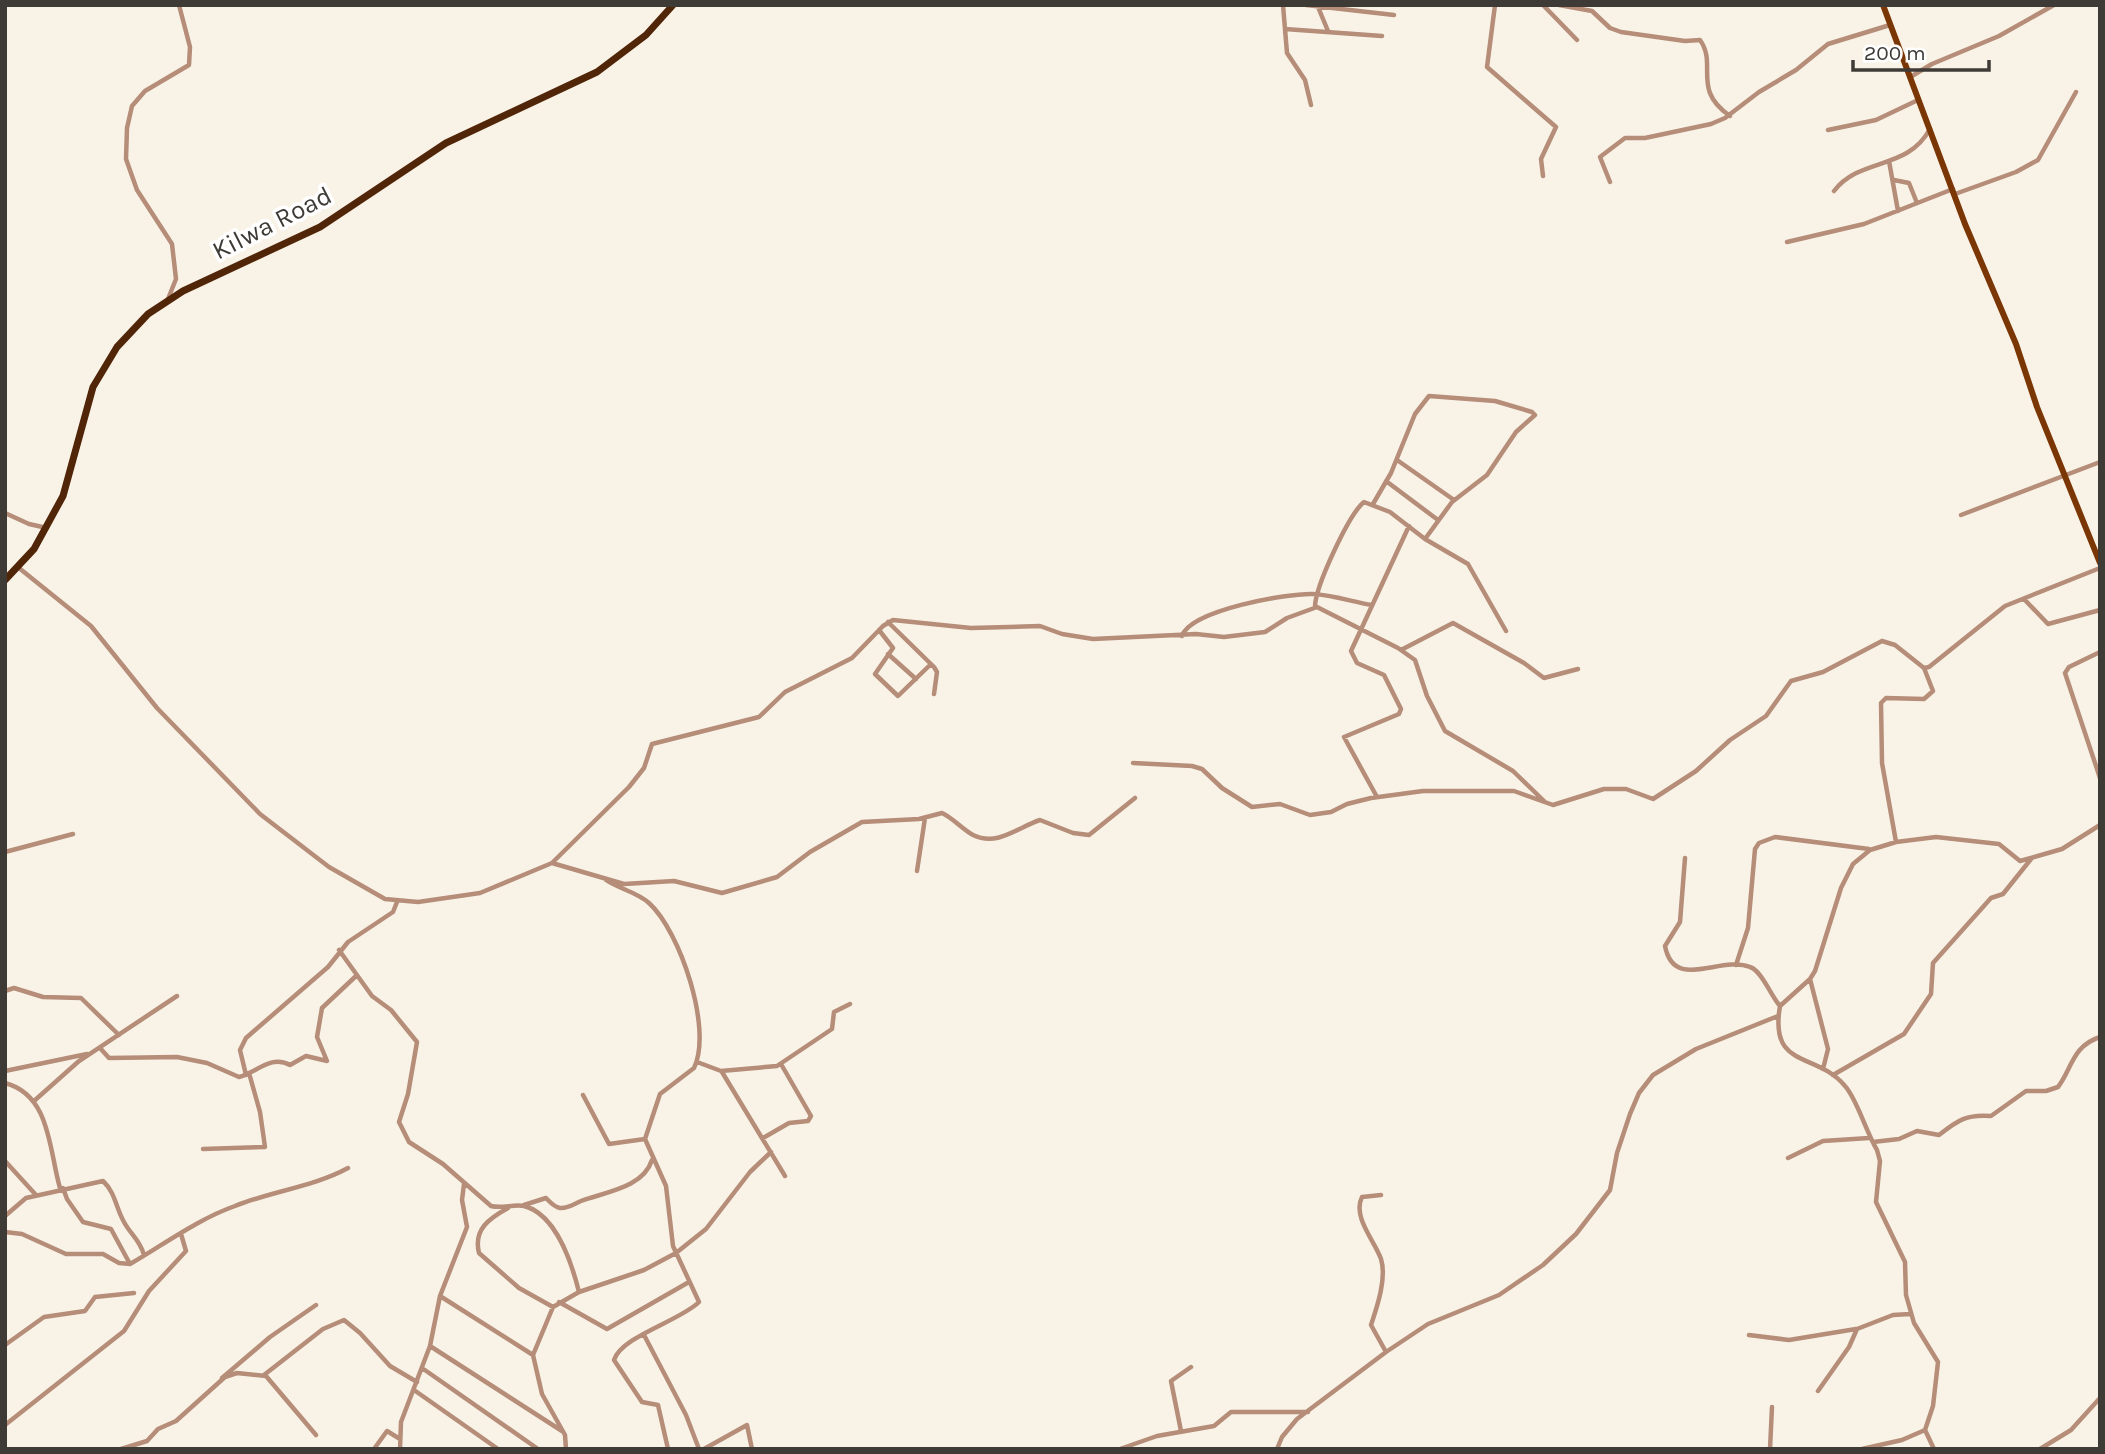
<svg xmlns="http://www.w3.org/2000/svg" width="2105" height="1454" viewBox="0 0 2105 1454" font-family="Karla,sans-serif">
  <rect width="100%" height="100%" fill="#f9f3e7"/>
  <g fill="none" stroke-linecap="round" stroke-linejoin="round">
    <path stroke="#b58d78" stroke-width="4.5" d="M1283 5 1287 53 1305 80 1311 105
      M1306 5 1394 15
      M1495 5 1487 67 1556 127 1541 159 1543 176
      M1543 5 1577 40
      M1559 5 1592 11 1610 28 1621 32 1685 41 1700 40C1718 65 1691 89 1730 116
      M1318 7 1328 31
      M1285 29 1382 36
      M1912 76 1932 64 1999 36 2054 5
      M1828 130 1876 120 1918 100
      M1889 161 1898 211
      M1894 180 1909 183 1917 203
      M1610 182 1600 157 1625 138H1645L1711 124 1725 118 1759 92 1796 70 1828 44 1890 25
      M1834 191C1860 157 1907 171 1930 129
      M1955 194 2016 172 2038 160 2076 92
      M1787 242 1864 224 1953 189
      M168 299 176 279 172 244 137 190 126 159 127 128 132 106 145 91 189 65 190 47 179 5
      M1397 460 1454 500
      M1386 481 1438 520
      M1373 504 1391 473 1415 414 1429 396 1495 401 1532 412 1535 415 1516 432 1487 475 1452 502 1425 539
      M5 513 29 524 47 528
      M1961 515 2100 462
      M19 568 91 626 157 708 260 814 329 867 385 899 418 902 480 893 552 863 629 787 644 768 652 744 759 717 785 692 852 658 883 626 893 620 971 628 1040 626 1062 634 1093 639 1196 634 1224 637 1265 632 1287 618 1317 607 1398 648 1415 660 1427 696 1445 731 1513 771 1544 801
      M2024 599 2048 624 2100 610
      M1315 607C1315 587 1349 514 1364 502L1390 512 1425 539 1468 564 1506 631
      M888 622 934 667 937 672 934 694
      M879 630 893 648 875 674 898 696 931 664
      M1182 636C1190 610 1288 593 1313 594 1333 595 1353 602 1372 605
      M1401 650 1453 623 1524 663 1544 678 1578 669
      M2100 652 2069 667 2065 673 2100 778
      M888 654 916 679
      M1133 763 1192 766 1202 769 1222 788 1252 807 1280 804 1310 815 1331 812 1347 804 1371 798 1423 791H1514L1553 805 1604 789H1626L1653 799 1696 771 1730 740 1766 716 1791 681 1823 672 1882 641 1895 645 1924 668 1929 667 2005 606 2100 568
      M1377 797 1344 737 1399 714 1401 709 1384 675 1357 663 1351 651 1409 526
      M1896 842 1882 763 1881 703 1886 698 1924 699 1933 691 1924 668
      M5 852 73 834
      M1685 858 1680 922 1665 946C1674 992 1720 955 1750 967 1762 971 1771 996 1780 1006
      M552 863 624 884 674 881 722 893 777 877 810 852 862 822 919 819 942 813C953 818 962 829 973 835 998 847 1018 827 1040 820L1073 833 1089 835 1135 798
      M917 871 925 818
      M606 880C619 889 637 892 649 903 680 931 713 1029 694 1068L660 1094 645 1139 666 1186 673 1246 699 1302C680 1321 622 1336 614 1360L642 1402 658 1405 668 1449
      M339 950 372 996 391 1010 417 1042 408 1094 399 1122 409 1142 443 1164 491 1206C502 1209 513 1204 524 1206 556 1214 572 1264 579 1292
      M1736 965 1748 928 1755 849 1759 843 1775 837 1869 849
      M1810 979 1828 1049 1823 1069
      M5 991 14 988 43 997 81 998 119 1035
      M100 1048 109 1058 177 1057 207 1063 239 1077C256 1073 271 1054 290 1065L306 1056 327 1061 317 1037 322 1008 356 976
      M697 1062 721 1071 777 1066 832 1029 834 1012 850 1004
      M5 1071 87 1054
      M722 1072 785 1176
      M246 1075 240 1050 246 1038 328 967 348 942 393 912 397 902
      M1833 1075 1904 1034 1931 994 1933 963 1991 898 2003 894 2031 859
      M5 1083C51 1095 49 1151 60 1188
      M583 1095 609 1144 645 1139
      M34 1101 79 1061 177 996
      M763 1138 789 1123 808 1121 811 1116 781 1064
      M1873 1142 1899 1139 1917 1131 1939 1135C1958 1120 1967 1114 1991 1116L2026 1091H2046L2058 1087C2072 1069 2072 1046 2100 1037
      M203 1149 265 1147 260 1112 249 1073
      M1788 1158 1823 1141 1869 1138
      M5 1161 36 1195
      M63 1188 67 1199 83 1222 111 1229 130 1264
      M1381 1195 1362 1197C1352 1217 1375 1241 1381 1259 1387 1278 1377 1307 1371 1325L1386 1352
      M524 1205 546 1198C550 1202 554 1207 560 1208 567 1209 574 1204 581 1201 605 1192 643 1188 652 1160
      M508 1208C490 1218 473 1229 479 1253L519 1288 553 1307
      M5 1216 26 1198 103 1181C115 1192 116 1208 124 1222 131 1235 140 1240 144 1255
      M5 1232 22 1234 66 1254H103L119 1263 130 1264C163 1245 198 1219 235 1206 272 1191 313 1187 348 1168
      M440 1296 533 1355
      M559 1302 607 1329 689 1282
      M644 1335 686 1415 699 1449
      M1749 1335 1789 1340 1856 1329
      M5 1345 44 1317 85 1311 95 1297 134 1293
      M430 1346 562 1431
      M422 1368 538 1449
      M264 1375 323 1329 344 1320 360 1333 390 1366 417 1382
      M222 1378 270 1337 316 1305
      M414 1390 498 1449
      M1818 1391 1849 1347 1857 1329 1893 1315 1910 1314
      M5 1425 124 1331 149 1291 186 1251 181 1234
      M1181 1431 1171 1381 1191 1367
      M121 1449 147 1441 158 1429 176 1421 225 1377 237 1373 266 1376 316 1435
      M374 1449 387 1431 400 1439
      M400 1449 401 1422 430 1346 440 1296 467 1227 462 1200 464 1184
      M566 1449 565 1435 542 1394 533 1355 553 1307 579 1292 644 1270 676 1253 706 1229 750 1172 771 1152
      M704 1449 747 1425 752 1449
      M1120 1449 1157 1436 1214 1426 1231 1412H1308
      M1277 1449 1282 1437 1297 1419 1386 1352 1428 1324 1499 1295 1543 1265 1576 1234 1610 1190 1617 1153 1630 1114 1639 1093 1653 1075 1696 1049 1778 1016
      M1770 1449 1772 1407
      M1862 1449 1902 1440 1925 1430
      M1934 1449 1925 1430 1933 1406 1938 1362 1914 1323 1906 1295 1905 1262 1876 1202 1880 1161 1877 1150C1866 1132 1857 1099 1845 1086 1816 1051 1769 1070 1780 1006L1810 979 1815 971 1841 888 1853 864 1870 850 1896 842 1936 837 1999 844 2020 861 2062 849 2100 825
      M2040 1449 2071 1430 2100 1398"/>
    <path stroke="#7a3605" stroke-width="6" d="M1883 5 1965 224 2016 344 2037 407 2100 563"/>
    <path stroke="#512508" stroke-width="7" d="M5 580 34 549 63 496 93 387 117 347 148 314 183 291 320 227 446 143 597 72 646 35 673 5"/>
  </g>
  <g text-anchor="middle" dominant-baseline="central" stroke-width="7" stroke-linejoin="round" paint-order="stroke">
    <g font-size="26" fill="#3e3b37" stroke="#fff">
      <text transform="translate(272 223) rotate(-27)">Kilwa Road</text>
    </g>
  </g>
  <rect width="2105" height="1454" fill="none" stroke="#3e3b37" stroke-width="14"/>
  <path d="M1853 60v10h136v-10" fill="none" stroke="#3e3b37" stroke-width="3.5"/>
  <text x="1864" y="60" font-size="21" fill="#3e3b37" stroke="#ffffff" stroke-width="5" paint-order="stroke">200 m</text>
</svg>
